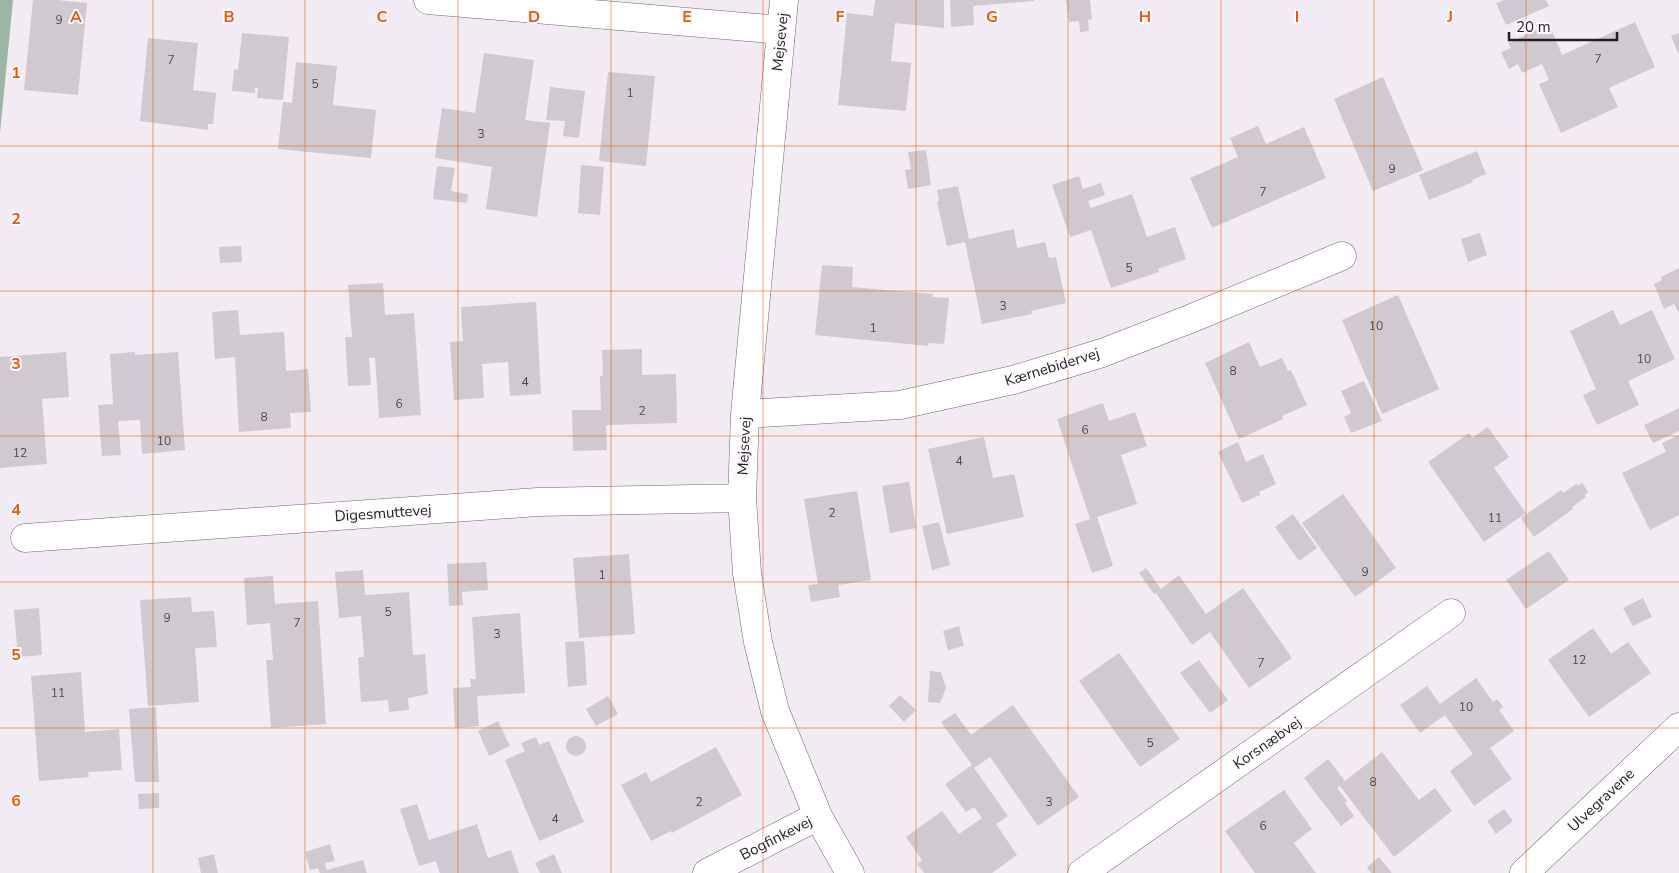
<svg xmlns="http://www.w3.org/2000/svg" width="1679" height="873" viewBox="0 0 1679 873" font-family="'Nunito Sans',sans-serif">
  <rect width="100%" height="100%" fill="#f2ebf3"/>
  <path fill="#9bb7a3" d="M0 0H13L0 133Z"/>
  <path fill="#cfc9d0" d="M33 0H57L87 3 78 95 24 90Z
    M875 0H944V28L895 23 891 61 911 63 906 111 838 105 847 13 873 16Z
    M950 0H1034V1L973 6 974 25 951 27Z
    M1066 0H1090L1092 19 1088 20 1089 31 1080 32 1079 21 1069 22Z
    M1504 0H1546L1549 6 1506 25 1496 3Z
    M1635 22 1655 67 1609 88 1618 107 1561 133 1539 84 1549 80 1542 64 1522 73 1518 64 1509 69 1501 52 1511 48 1508 43 1549 24 1562 55Z
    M242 33 289 37 283 100 257 98 258 88H255V93L232 91 234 69 238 70Z
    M1679 33V55L1671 36Z
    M148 38 198 43 193 90 216 93 213 124H208V130L140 121Z
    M484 53 534 60 525 120 550 123 537 217 486 209 492 167 435 158 442 108 475 113Z
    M296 62 337 66 333 105 376 110 371 158 278 149 283 102 292 103Z
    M608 72 655 76 646 166 599 161Z
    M1383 77 1423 170 1373 191 1334 99Z
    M550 87 585 91 579 138 563 136 565 121 546 120Z
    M1258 126 1266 144 1304 127 1326 178 1212 228 1190 178 1238 157 1230 138Z
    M926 150 931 185 908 189 905 170 911 169 908 152Z
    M1477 151 1486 174 1472 180 1473 182 1429 200 1419 175Z
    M581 165 604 167 600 215 578 213Z
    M437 166 455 168 451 191 468 194 467 203 433 199Z
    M1079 176 1083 189 1101 183 1105 195 1088 201 1091 208 1132 194 1147 237 1175 227 1186 259 1158 269 1159 272 1111 288 1091 230 1070 237 1052 185Z
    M958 186 969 239 1014 229 1017 248 1045 242 1049 258 1056 257 1066 303 1031 311 1032 314 982 324 965 242 947 246 937 202 939 201 937 190Z
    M1480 233 1487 255 1468 262 1461 239Z
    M241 246 242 262 220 263 219 247Z
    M822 265 853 267 852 287 933 294 932 297 949 298 944 344 928 343V346L815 335Z
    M1679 268V313L1674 304 1664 309 1654 284 1662 280 1661 277Z
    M383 283 385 315 414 313 421 415 379 418 375 358H369L371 385 348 386 345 337H352L348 285Z
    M1398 295 1439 389 1382 414 1342 320Z
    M536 302 541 394 510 396 508 362 482 364 484 398 454 400 450 342 463 341 461 307Z
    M238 310 240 335 284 332 286 371 308 369 311 412 290 413 291 428 239 432 235 357 215 359 212 312Z
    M1613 310 1620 325 1652 310 1675 359 1628 381 1639 405 1597 425 1583 395 1596 389 1570 331Z
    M1249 342 1260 367 1282 358 1288 371 1291 370 1307 405 1282 416 1283 419 1239 439 1205 363Z
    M642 349V375L676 374 677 423 606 425 607 450 573 451 572 410H601L600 376H603L602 350Z
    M66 352 69 397 42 399 47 464 0 468V357Z
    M135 352V355L178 352 185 450 142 454 140 420 118 421 121 455 102 456 98 405 113 404 110 354Z
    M1364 381 1382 421 1351 433 1344 417 1351 413 1341 391Z
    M1103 403 1109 421 1135 412 1147 446 1121 455 1137 504 1097 517 1113 566 1092 573 1075 524 1090 519 1057 419Z
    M1679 408V431L1653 443 1644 425Z
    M1488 427 1509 457 1494 468 1526 513 1484 542 1428 462 1469 433 1472 438Z
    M1679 435V515L1650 530 1622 473 1666 452 1662 443Z
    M984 437 993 478 1014 474 1024 517 947 534 928 449Z
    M1238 442 1246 462 1263 454 1276 484 1259 492 1260 495 1242 503 1218 452Z
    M909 482 916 528 890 533 882 486Z
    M1582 483 1588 492 1585 495 1586 497 1572 507 1573 509 1534 537 1521 518 1561 490 1563 493 1576 484 1578 486Z
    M857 491 871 580 838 585 840 597 811 602 808 585 818 584 804 499Z
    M1343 494 1396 568 1355 597 1302 523Z
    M1293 514 1317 548 1299 561 1275 527Z
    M939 522 950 565 932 570 922 526Z
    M1549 551 1569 580 1526 609 1506 580Z
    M629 554 635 634 579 638 573 558Z
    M486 562 488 590 462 592 463 605 449 606 447 564Z
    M1146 568 1161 589 1179 575 1206 614 1243 588 1292 658 1249 688 1210 632 1192 645 1156 593 1154 594 1139 573Z
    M363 570 365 595 409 592 413 655 425 654 428 694 408 698 409 710 389 712 388 700 361 702 358 657H364L361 616 339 618 335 572Z
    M273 576 275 604 318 601 326 724 271 728 266 660H273L270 623 247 625 244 578Z
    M191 597 192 612 214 611 217 647 195 648 199 702 148 706 140 600Z
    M1643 598 1652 617 1633 626 1623 608Z
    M39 608 42 655 18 657 14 610Z
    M520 613 525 693 477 696 479 726 455 728 453 688 471 687 470 679H476L472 617Z
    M959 626 964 646 948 650 943 631Z
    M1593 628 1611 654 1628 642 1651 673 1589 717 1548 660Z
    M584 641 587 685 568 687 565 642Z
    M1119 653 1180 739 1140 767 1079 681Z
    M1199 660 1228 700 1210 713 1180 673Z
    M930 671 941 672 946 688 940 703 928 702Z
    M81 672 85 732 119 729 122 770 88 772 89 777 39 781 31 676Z
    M1476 678 1493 702 1497 699 1503 707 1499 710 1514 731 1490 748 1512 779 1474 806 1450 771 1473 754 1445 715 1420 733 1400 705 1427 686 1440 704Z
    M900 695 916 710 904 722 889 706Z
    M608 696 618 714 596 726 586 709Z
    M1013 705 1079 797 1038 826 990 757 974 768 1008 816 996 824 1017 855 992 873H924L917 864 922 860 906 837 942 811 959 834 982 818 974 807 966 812 945 784 972 765 941 722 955 713 971 735Z
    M156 707 159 782H135L129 709Z
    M498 721 510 746 489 756 478 731Z
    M566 746a10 10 0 1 1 20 0a10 10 0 1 1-20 0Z
    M536 737 539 745 549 741 584 822 539 841 505 760 525 751 521 743Z
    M716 747 742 795 672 833 671 831 651 841 621 785 646 772 651 782Z
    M1382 752 1419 800 1435 788 1452 811 1394 857 1340 786 1337 788 1347 801 1345 803 1354 816 1341 826 1304 778 1328 759 1345 781Z
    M1284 790 1312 829 1294 843 1316 873H1255L1225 831Z
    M159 793V808L139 809 138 794Z
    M417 804 429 840 477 824 488 858 511 850 519 873H440L436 861 419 866 400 809Z
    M1504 809 1513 821 1496 834 1487 821Z
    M330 844 335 861 325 863 327 870 363 860 367 873H320L318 868 310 870 305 852Z
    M214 854 218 873H201L198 858Z
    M554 854 562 873H540L535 863Z
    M1379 857 1392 873H1371L1367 867Z"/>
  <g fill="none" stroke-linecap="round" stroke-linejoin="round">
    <defs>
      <path id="street" d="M428 0 781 30
        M784 0 745 414 742 498 747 573 758 642 775 711 818 816 850 873
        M745 414 900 405 1013 380 1102 353 1190 319 1342 256
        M25 538 538 502 742 498
        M707 873 818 816
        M1082 873 1451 613"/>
      <path id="secondary" d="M1524 873 1679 727"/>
    </defs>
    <use href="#street" stroke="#6d676e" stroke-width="29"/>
    <use href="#secondary" stroke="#6d676e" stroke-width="29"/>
    <use href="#street" stroke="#fff" stroke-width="28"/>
    <use href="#secondary" stroke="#fff" stroke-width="28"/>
  </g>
  <path fill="none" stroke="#e8590c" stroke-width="1" stroke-opacity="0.55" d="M153 0V873M305 0V873M458 0V873M611 0V873M763 0V873M916 0V873M1068 0V873M1221 0V873M1374 0V873M1526 0V873M0 146H1679M0 291H1679M0 436H1679M0 582H1679M0 728H1679"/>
  <g text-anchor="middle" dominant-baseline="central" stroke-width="4" stroke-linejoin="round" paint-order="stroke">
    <g font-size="12" fill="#4c4a4d">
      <text x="59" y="20">9</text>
      <text x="1598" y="59">7</text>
      <text x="171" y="60">7</text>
      <text x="315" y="84">5</text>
      <text x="630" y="93">1</text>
      <text x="481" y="134">3</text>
      <text x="1392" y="169">9</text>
      <text x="1263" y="192">7</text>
      <text x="1129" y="268">5</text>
      <text x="1003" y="306">3</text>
      <text x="1376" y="326">10</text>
      <text x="873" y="328">1</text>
      <text x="1644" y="359">10</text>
      <text x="1233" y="371">8</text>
      <text x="525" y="382">4</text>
      <text x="399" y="404">6</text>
      <text x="642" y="411">2</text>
      <text x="264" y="417">8</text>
      <text x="1085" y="430">6</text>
      <text x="164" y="441">10</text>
      <text x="20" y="453">12</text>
      <text x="959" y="461">4</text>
      <text x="832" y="513">2</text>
      <text x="1495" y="518">11</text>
      <text x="1365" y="572">9</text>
      <text x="602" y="575">1</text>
      <text x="388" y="612">5</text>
      <text x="167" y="618">9</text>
      <text x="297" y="623">7</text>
      <text x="497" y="634">3</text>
      <text x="1579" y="660">12</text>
      <text x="1261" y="663">7</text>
      <text x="58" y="693">11</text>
      <text x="1466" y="707">10</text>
      <text x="1150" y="743">5</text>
      <text x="1373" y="782">8</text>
      <text x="699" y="802">2</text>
      <text x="1049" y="802">3</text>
      <text x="555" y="819">4</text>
      <text x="1263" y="826">6</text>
    </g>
    <g font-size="15" fill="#211f21" stroke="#fefaff">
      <text transform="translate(780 42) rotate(-84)">Mejsevej</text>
      <text transform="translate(1052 367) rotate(-17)">Kærnebidervej</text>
      <text transform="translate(744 446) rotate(-87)">Mejsevej</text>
      <text transform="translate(383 513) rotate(-4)">Digesmuttevej</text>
      <text transform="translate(1267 743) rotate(-35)">Korsnæbvej</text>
      <text transform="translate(1601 800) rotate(-43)">Ulvegravene</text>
      <text transform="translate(776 838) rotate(-27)">Bogfinkevej</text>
    </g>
  </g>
  <g font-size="16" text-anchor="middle" font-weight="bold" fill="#e8590c" stroke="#fefaff" stroke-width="4" stroke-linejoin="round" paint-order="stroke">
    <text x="76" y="22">A</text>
    <text x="229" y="22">B</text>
    <text x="382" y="22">C</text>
    <text x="534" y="22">D</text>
    <text x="687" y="22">E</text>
    <text x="840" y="22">F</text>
    <text x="992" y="22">G</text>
    <text x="1145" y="22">H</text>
    <text x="1297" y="22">I</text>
    <text x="1450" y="22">J</text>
    <text x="16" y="78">1</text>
    <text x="16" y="224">2</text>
    <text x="16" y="369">3</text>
    <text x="16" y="515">4</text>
    <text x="16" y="660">5</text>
    <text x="16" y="806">6</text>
  </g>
  <path d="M1509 32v8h108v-8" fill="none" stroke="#211f21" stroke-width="2.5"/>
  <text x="1516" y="32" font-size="15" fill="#211f21" stroke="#fefaff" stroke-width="4" paint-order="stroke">20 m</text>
</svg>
